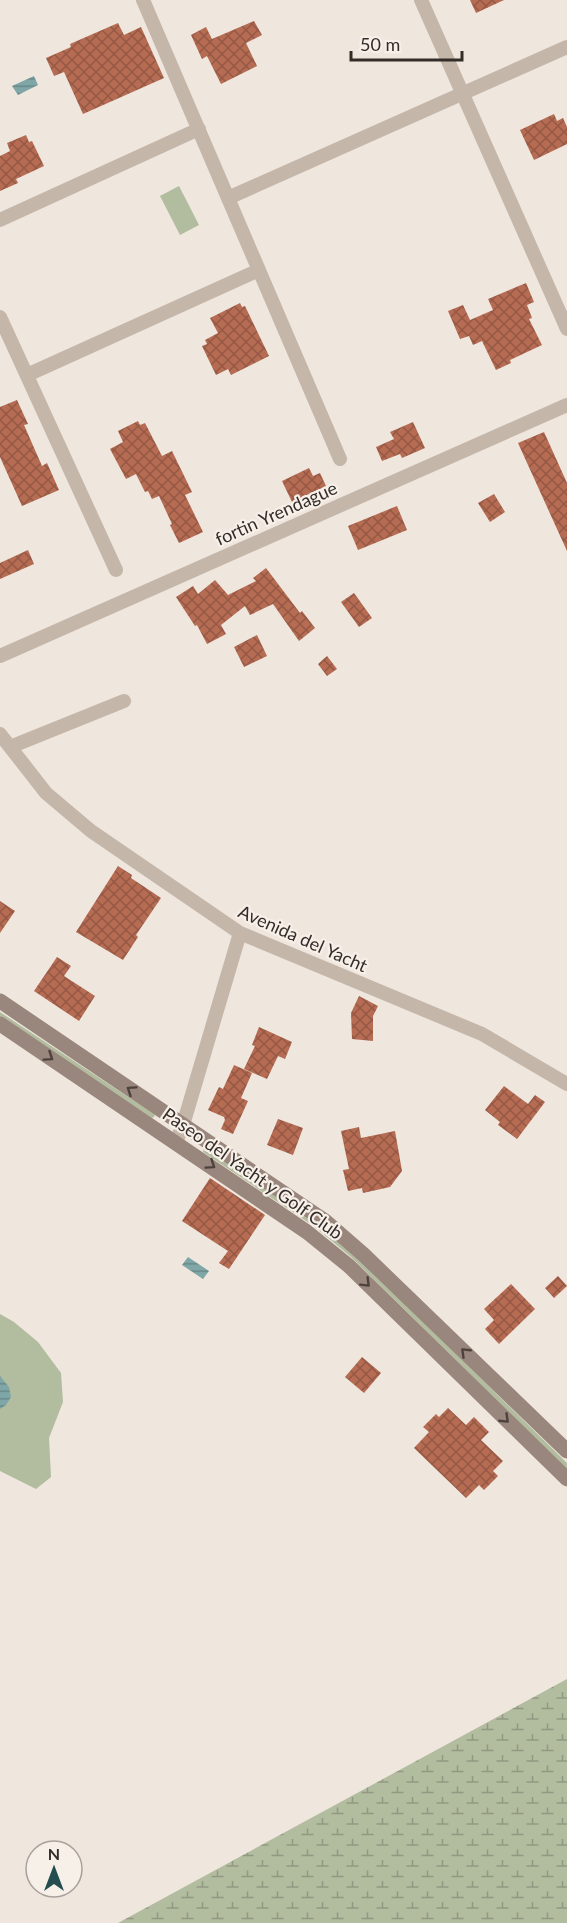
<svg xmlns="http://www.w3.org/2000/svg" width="567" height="1923" viewBox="0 0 567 1923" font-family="Lato,sans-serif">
  <defs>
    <pattern id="wetland-marsh" width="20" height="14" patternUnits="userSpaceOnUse" patternTransform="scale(1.5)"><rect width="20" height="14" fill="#b2bc9f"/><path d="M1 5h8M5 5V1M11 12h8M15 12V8" fill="none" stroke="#929982"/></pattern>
    <pattern id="water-rules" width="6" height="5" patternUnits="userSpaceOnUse" patternTransform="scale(1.5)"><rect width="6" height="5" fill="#7fa7a8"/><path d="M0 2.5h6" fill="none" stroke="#698889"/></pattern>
    <pattern id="building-cross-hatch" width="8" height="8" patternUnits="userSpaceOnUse" patternTransform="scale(1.5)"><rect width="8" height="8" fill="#b66b53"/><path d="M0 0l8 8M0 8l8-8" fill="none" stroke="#955845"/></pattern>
  </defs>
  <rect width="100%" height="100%" fill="#efe6dd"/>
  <path fill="#b2bc9f" d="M179 186 199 225 180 235 160 196Z
    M0 1012 154 1114 155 1116 152 1118 0 1017Z
    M204 1148 317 1224 354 1254 567 1463V1469L351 1257 315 1227 203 1152Z
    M0 1314 14 1322 38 1342 61 1373 63 1402 49 1438 51 1477 36 1489 0 1471Z"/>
  <path fill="url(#wetland-marsh)" d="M567 1679V1923H118Z"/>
  <path fill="url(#water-rules)" d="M34 76 38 85 18 95 12 86Z
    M188 1257 209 1271 203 1279 182 1265Z
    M0 1376 9 1387 11 1397 6 1405 0 1409Z"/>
  <path fill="url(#building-cross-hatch)" d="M470 0H504L476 13Z
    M254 21 262 35 246 43 257 66 221 84 207 56 202 59 191 35 206 27 212 39Z
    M118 23 124 35 141 27 164 78 83 114 64 72 54 76 46 58 71 47 70 44Z
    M554 114 557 121 563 118 567 127V144L534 160 520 130Z
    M26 135 29 142 32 141 44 166 16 179 18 183 0 191V156L10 151 7 143Z
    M526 283 534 302 527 305 532 318 529 319 542 345 510 360 511 363 496 370 482 341 473 345 469 336 460 339 448 311 463 305 470 320 493 310 488 299Z
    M240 303 242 307 245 306 269 356 231 375 228 369 216 375 202 346 207 344 205 340 218 333 210 318Z
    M17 400 28 424 24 425 42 466 47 463 59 490 22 506 0 457V407Z
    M138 421 140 425 145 423 162 456 172 451 192 492 185 495 203 532 179 543 170 525 172 524 159 496 152 499 148 491 145 492 136 474 126 479 110 449 123 442 118 431Z
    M413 422 425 448 402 458 400 454 382 461 376 447 394 439 390 432Z
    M544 432 567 483V551L518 443Z
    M309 468 313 476 320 473 326 486 292 502 282 481Z
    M494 494 505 512 490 522 478 503Z
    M397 506 407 530 358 550 348 526Z
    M28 550 34 564 0 579V563Z
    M266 568 300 613 302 611 315 628 299 641 273 604 250 615 245 606 221 625 226 634 207 644 197 625 195 626 176 597 193 586 198 594 215 580 228 595 256 581 253 578Z
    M354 593 372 618 359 627 341 602Z
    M257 635 267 656 244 667 234 647Z
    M327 656 337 669 327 676 318 664Z
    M118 866 132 875 131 878 161 898 136 935 138 937 123 960 76 932Z
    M0 901 15 911 0 933Z
    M57 957 71 966 64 976 95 996 79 1021 34 991Z
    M359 996 378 1006 373 1016V1041L352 1039 351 1013Z
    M259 1027 292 1042 285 1059 278 1056 267 1079 244 1069 255 1046 252 1045Z
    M234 1065 252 1073 241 1098 248 1101 233 1134 221 1129 225 1120 224 1117 208 1110 219 1087 223 1089Z
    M504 1086 528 1104 535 1095 545 1102 517 1139 498 1125 500 1122 485 1110Z
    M278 1119 303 1128 293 1155 267 1145Z
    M359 1127 361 1138 395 1131 402 1171 390 1187 363 1193 362 1188 348 1191 343 1170 349 1169 341 1131Z
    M210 1178 265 1215 229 1269 219 1263 228 1251 182 1221Z
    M558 1276 567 1286 554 1298 545 1288Z
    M511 1284 535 1309 499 1344 485 1329 494 1320 484 1309Z
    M362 1357 381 1373 364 1393 345 1377Z
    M448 1408 466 1425 474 1417 489 1432 481 1440 503 1461 493 1471 498 1476 484 1490 479 1485 466 1498 414 1448 429 1432 423 1427 436 1414 439 1417Z"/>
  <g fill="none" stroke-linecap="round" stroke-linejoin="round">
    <path stroke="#c5b6aa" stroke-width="14" d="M143 0 340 459
      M421 0 567 329
      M228 198 567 47
      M0 220 199 129
      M0 317 116 570
      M27 375 259 270
      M0 656 567 405
      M0 734 46 793 91 831 240 933 482 1034 567 1084
      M10 747 124 701
      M176 1142 183 1125 240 933"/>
    <path stroke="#99867c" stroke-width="15" d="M0 1001 325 1221 364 1255 567 1451
      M0 1024 307 1232 349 1266 567 1479"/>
  </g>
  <defs><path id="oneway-chevron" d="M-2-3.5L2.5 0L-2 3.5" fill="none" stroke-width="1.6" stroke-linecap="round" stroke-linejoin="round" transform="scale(1.5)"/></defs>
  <g stroke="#4d423e">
    <use href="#oneway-chevron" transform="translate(49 1057) rotate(34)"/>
    <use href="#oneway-chevron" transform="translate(131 1090) rotate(-146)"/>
    <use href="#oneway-chevron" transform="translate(211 1165) rotate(34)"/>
    <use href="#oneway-chevron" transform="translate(366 1283) rotate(45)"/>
    <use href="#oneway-chevron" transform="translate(465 1352) rotate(-136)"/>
    <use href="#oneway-chevron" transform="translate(505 1419) rotate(44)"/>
  </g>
  <g text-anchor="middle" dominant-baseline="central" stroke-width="4.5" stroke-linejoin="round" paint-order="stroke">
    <g font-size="18" fill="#342c29" stroke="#f7f0e9">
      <text transform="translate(276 513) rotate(-24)">fortin Yrendague</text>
      <text transform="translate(303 938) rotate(24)">Avenida del Yacht</text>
      <text transform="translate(253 1173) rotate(35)">Paseo del Yacht y Golf Club</text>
    </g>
  </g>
  <g transform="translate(54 1869)"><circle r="28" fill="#f7f0e9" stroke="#a9a29c" stroke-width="1.5"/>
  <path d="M0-4.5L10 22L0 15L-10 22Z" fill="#244d50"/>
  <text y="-9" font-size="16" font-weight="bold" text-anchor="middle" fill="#342c29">N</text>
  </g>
  <path d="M351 51v9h111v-9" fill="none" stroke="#342c29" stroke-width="3"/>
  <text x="360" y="51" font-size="18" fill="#342c29" stroke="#f7f0e9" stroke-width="4.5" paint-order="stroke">50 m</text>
</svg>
